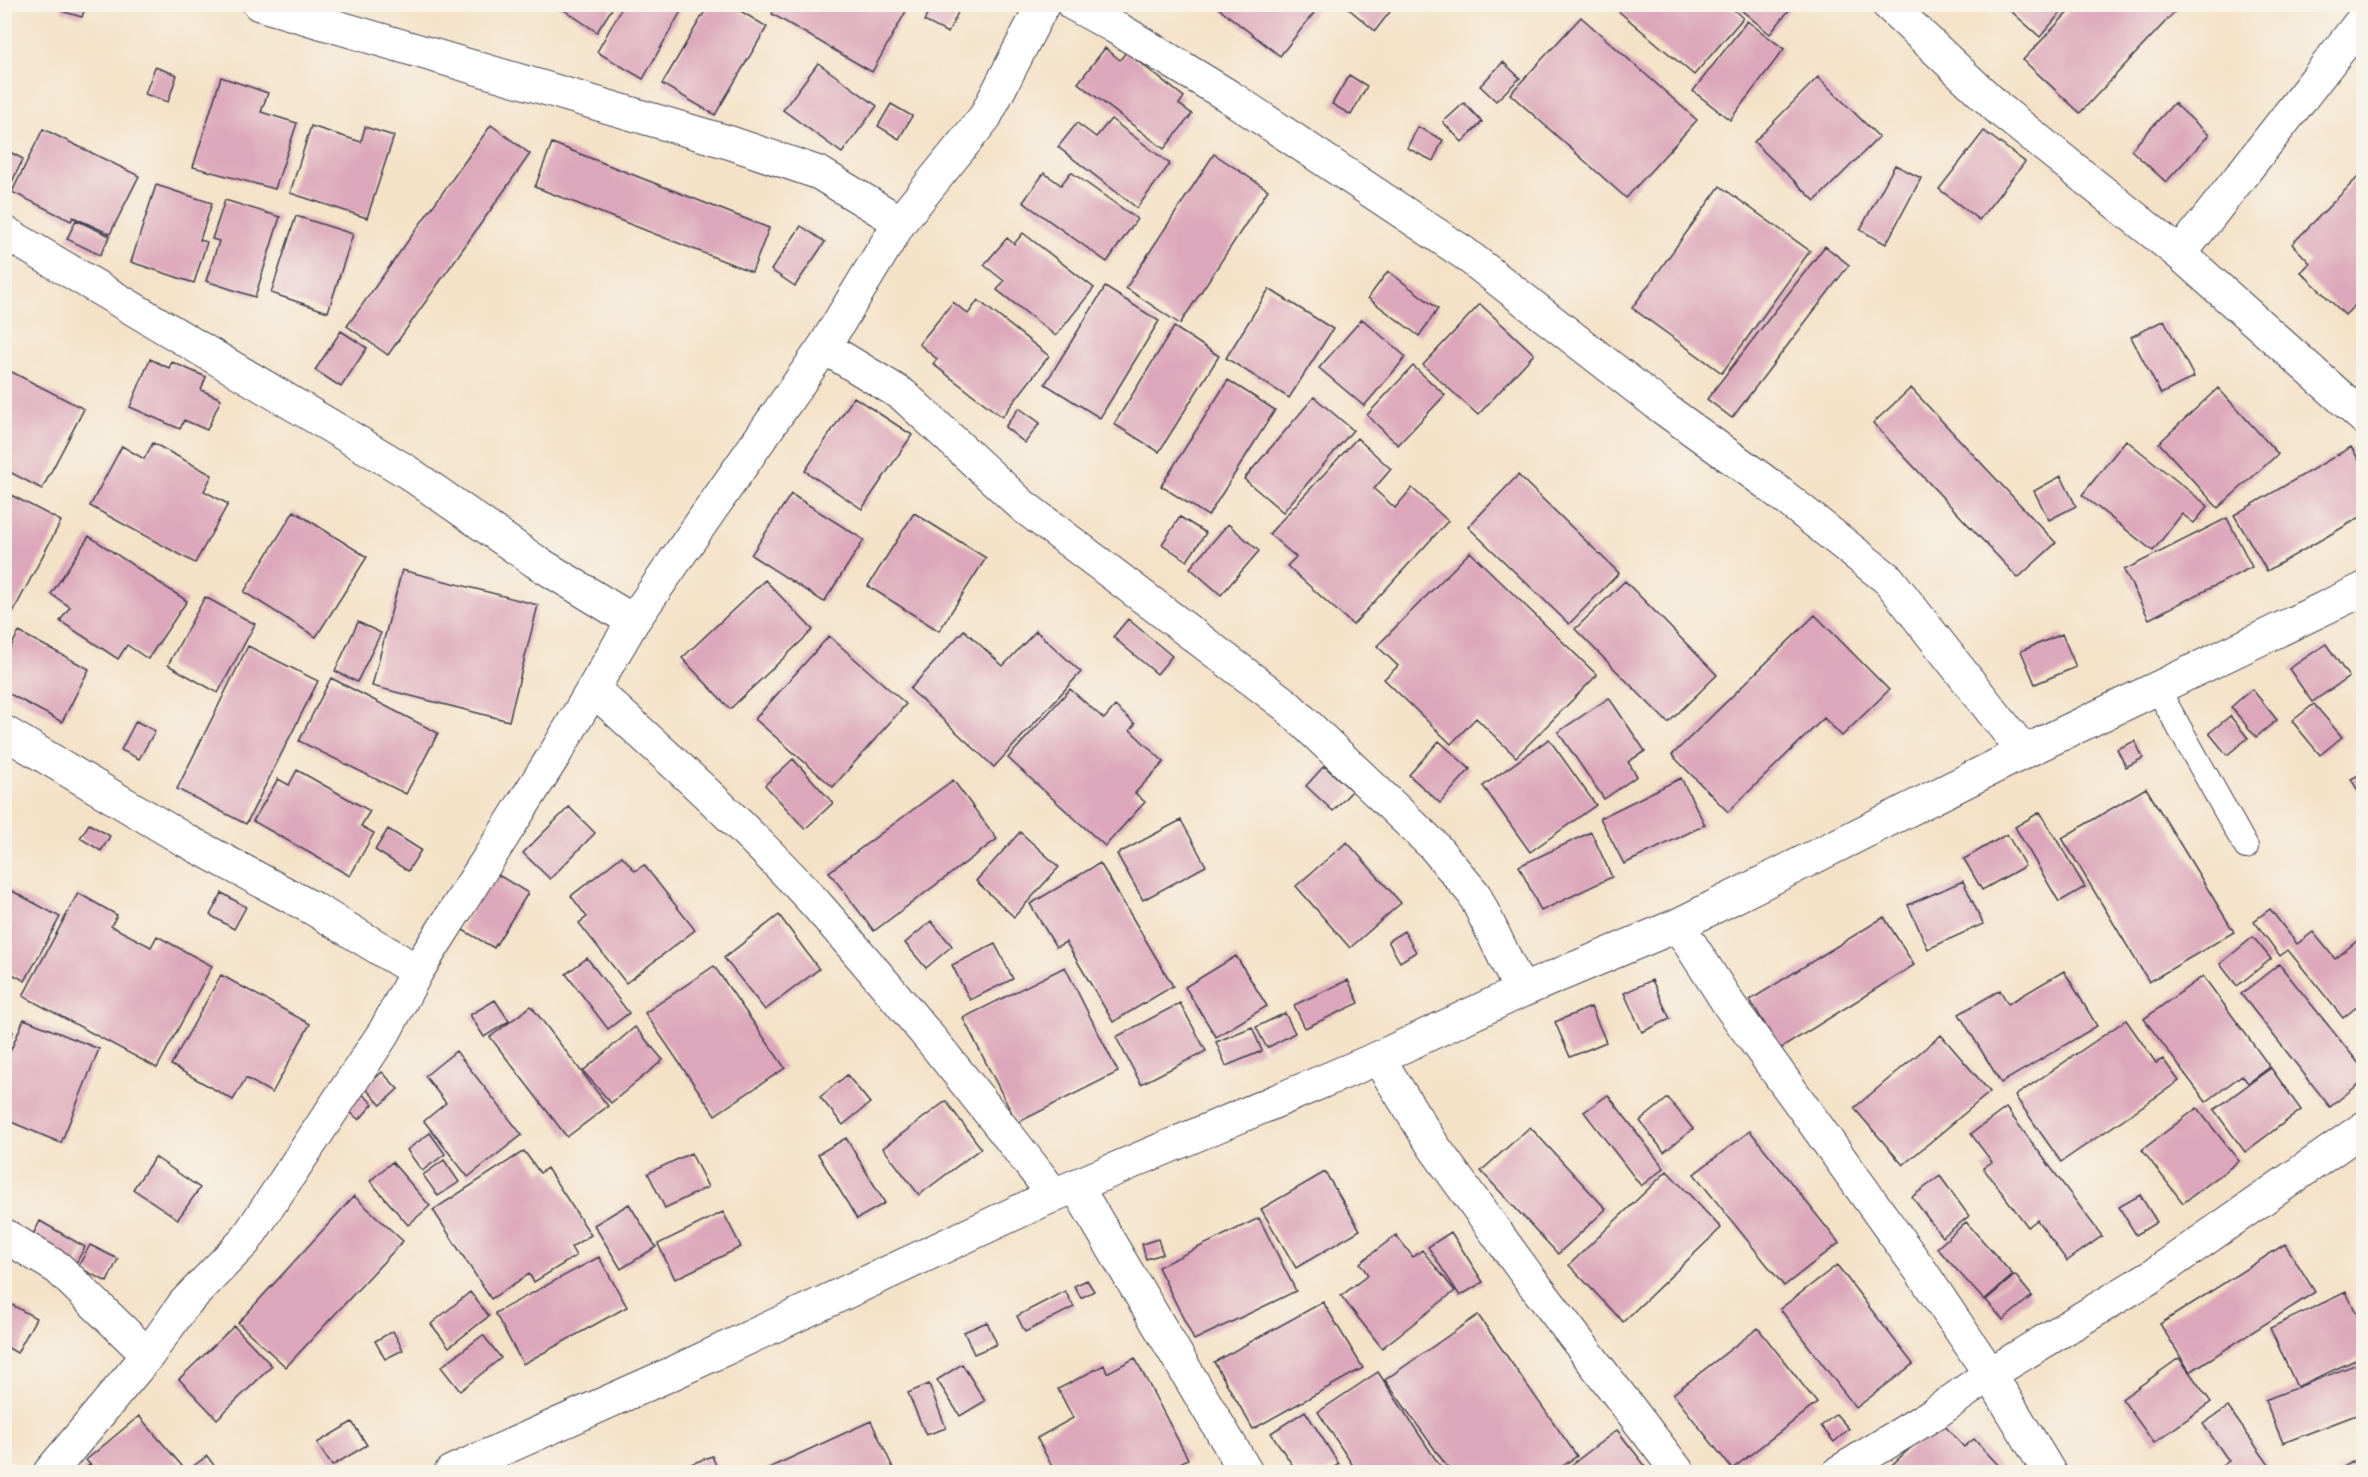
<svg xmlns="http://www.w3.org/2000/svg" width="2368" height="1477" viewBox="0 0 2368 1477" font-family="'Comic Neue',sans-serif">
  <rect width="100%" height="100%" fill="#f7f3e8"/>
  <filter id="ink" filterUnits="userSpaceOnUse"><feTurbulence type="fractalNoise" baseFrequency=".0167" numOctaves="2"/><feDisplacementMap in="SourceGraphic" scale="12" xChannelSelector="R" yChannelSelector="G"/><feConvolveMatrix kernelMatrix="1 2 1 2 8 2 1 2 1" color-interpolation-filters="sRGB"/></filter>
  <filter id="wash" filterUnits="userSpaceOnUse"><feTurbulence type="fractalNoise" baseFrequency=".008" numOctaves="4" result="noise"/><feDisplacementMap in="SourceGraphic" scale="24" xChannelSelector="R" yChannelSelector="G"/><feGaussianBlur stdDeviation="1.35" result="paint"/><feColorMatrix in="noise" values="0 0 0 0 0 0 0 0 0 0 0 0 0 0 0 0 0 1.4 0 .05"/><feComposite in="paint" operator="in"/></filter>
  <g filter="url(#wash)">
    <rect width="100%" height="100%" fill="#f4e2c8"/>
    <g id="blocks">
      <path fill="#dca7ba" d="M555 4H615L597 32Z
        M624 4H685L643 79 597 52Z
        M709 4H729L767 27 715 115 662 84Z
        M777 4H910L872 72 772 14Z
        M932 4 961 6 948 33 924 21Z
        M1213 4H1321L1280 56Z
        M1343 4H1396L1375 31Z
        M1610 4H1727L1743 18 1694 75Z
        M1734 4H1794L1770 34Z
        M2003 4H2068L2040 37Z
        M2076 4H2182L2080 113 2023 60Z
        M63 5H86L82 17 61 11Z
        M1581 17 1697 120 1626 198 1510 94Z
        M1747 21 1784 49 1730 120 1693 91Z
        M1105 48 1120 60 1126 52 1184 97 1179 104 1192 114 1164 149 1078 83Z
        M1503 62 1520 78 1496 101 1480 86Z
        M818 63 877 106 842 153 783 110Z
        M155 67 177 75 168 102 145 94Z
        M1349 75 1367 86 1351 115 1332 104Z
        M221 77 268 93 261 112 297 123 275 189 193 167Z
        M1818 77 1879 137 1815 201 1754 142Z
        M1464 103 1482 122 1462 142 1443 122Z
        M2174 103 2209 135 2166 182 2131 150Z
        M891 104 912 116 899 139 878 126Z
        M1111 119 1170 164 1137 208 1058 147 1077 123 1096 137Z
        M491 125 530 154 388 355 347 326Z
        M311 126 361 142 365 127 394 136 367 218 290 193Z
        M1418 127 1443 140 1433 161 1407 148Z
        M43 129 139 176 110 234 73 217 71 221 12 192Z
        M1984 131 2025 162 1979 220 1939 189Z
        M552 143 769 228 752 272 535 187Z
        M10 152 23 159 8 190 4 188V162Z
        M1214 154 1268 190 1180 324 1126 288Z
        M1895 165 1921 178 1886 244 1860 230Z
        M2364 171V296L2345 315 2301 272 2310 263 2292 244Z
        M1071 172 1137 219 1107 262 1023 202 1044 173 1061 185Z
        M156 185 212 203 200 240 207 242 194 283 131 262Z
        M1720 186 1810 251 1722 373 1632 308Z
        M225 200 280 217 255 297 206 281 219 241 212 239Z
        M296 216 353 234 328 312 271 293Z
        M76 220 110 236 100 255 67 239Z
        M801 226 825 242 795 286 771 270Z
        M1023 233 1094 288 1056 336 997 290 1004 281 984 265 1007 238 1014 244Z
        M1825 246 1849 265 1732 418 1707 399Z
        M1388 271 1438 309 1419 336 1368 298Z
        M1105 287 1159 321 1100 418 1045 384Z
        M1269 289 1333 329 1289 398 1226 358Z
        M978 300 1049 356 1002 417 933 364 937 359 919 344 953 302 968 314Z
        M1480 304 1534 354 1478 415 1423 365Z
        M1362 319 1406 357 1364 406 1319 368Z
        M2164 320 2194 377 2161 394 2131 337Z
        M1174 327 1219 356 1159 452 1114 424Z
        M341 331 367 348 341 387 315 370Z
        M150 359 169 368 172 362 206 377 201 390 221 399 207 430 184 420 180 429 130 407Z
        M1413 366 1445 395 1398 445 1367 415Z
        M4 368 84 409 42 489 4 469Z
        M1228 380 1275 410 1208 516 1161 486Z
        M1911 388 2056 543 2018 578 1873 423Z
        M2218 388 2278 454 2218 508 2159 443Z
        M854 397 912 435 862 509 805 471Z
        M1314 397 1353 430 1283 512 1244 479Z
        M1019 408 1040 423 1025 443 1005 427Z
        M1357 438 1391 469 1374 489 1395 508 1412 488 1448 521 1353 625 1287 566 1296 557 1269 534Z
        M2126 440 2208 506 2194 523 2182 514 2153 551 2082 495Z
        M153 443 212 475 204 491 228 504 195 563 90 506 122 446 144 459Z
        M2351 447 2364 468V515L2267 571 2234 515Z
        M1518 475 1619 573 1569 624 1468 527Z
        M2061 476 2076 506 2049 520 2034 491Z
        M791 494 864 540 824 602 751 555Z
        M11 495 61 521 12 614 4 610V507Z
        M294 511 367 557 316 637 244 592Z
        M914 513 986 558 939 631 868 586Z
        M1180 517 1206 533 1187 561 1162 544Z
        M2227 518 2252 567 2149 619 2124 570Z
        M1228 524 1259 551 1221 595 1190 568Z
        M89 536 187 601 148 659 127 645 118 659 60 621 70 607 51 594Z
        M1470 552 1597 675 1516 757 1476 718 1451 744 1384 679 1398 666 1377 646Z
        M402 570 538 605 509 721 372 686Z
        M765 580 813 630 730 709 682 658Z
        M1625 581 1717 675 1668 723 1575 629Z
        M205 597 255 624 218 693 168 665Z
        M1815 615 1889 690 1842 736 1824 718 1728 812 1672 755Z
        M1128 619 1172 656 1157 674 1113 637Z
        M358 622 381 633 357 682 335 671Z
        M964 630 1003 666 1036 631 1081 672 994 767 910 689Z
        M19 632 89 669 62 722 4 691V659Z
        M2062 634 2076 667 2035 684 2021 651Z
        M829 636 906 704 833 787 755 719Z
        M2326 644 2349 677 2312 702 2289 669Z
        M248 646 318 681 246 824 177 789Z
        M331 678 438 733 406 794 299 741Z
        M1070 689 1104 719 1115 706 1135 724 1130 730 1164 762 1135 793 1145 802 1105 846 1008 758Z
        M2252 689 2277 720 2256 737 2231 707Z
        M1609 698 1645 751 1628 762 1637 776 1604 799 1558 732Z
        M2314 704 2342 737 2320 755 2292 721Z
        M2230 716 2248 738 2227 755 2209 733Z
        M136 721 155 731 139 759 121 750Z
        M1549 739 1596 805 1530 852 1483 786Z
        M1439 741 1470 769 1440 803 1409 775Z
        M2135 741 2143 758 2126 767 2117 749Z
        M793 759 833 803 805 829 765 785Z
        M1324 766 1352 791 1333 811 1306 786Z
        M297 770 370 811 361 826 374 833 350 876 253 821 278 779 289 785Z
        M2364 772V801L2351 779Z
        M1681 778 1705 825 1624 864 1600 818Z
        M953 780 997 839 874 931 829 872Z
        M2146 788 2234 932 2149 982 2062 838Z
        M569 807 595 833 550 879 523 853Z
        M2040 812 2085 887 2059 902 2015 827Z
        M1181 820 1206 866 1143 900 1117 854Z
        M89 824 110 836 101 851 80 838Z
        M388 829 421 850 408 871 375 850Z
        M1020 832 1059 867 1014 917 976 881Z
        M1591 832 1612 877 1541 911 1519 866Z
        M2007 834 2025 866 1982 890 1964 859Z
        M1347 842 1401 903 1350 948 1296 886Z
        M622 856 635 871 644 865 695 930 626 983 579 923 587 917 571 896Z
        M1100 863 1173 986 1113 1022 1066 942 1056 947 1030 904Z
        M495 873 528 893 494 948 461 929Z
        M1963 881 1983 924 1928 949 1908 905Z
        M5 887 60 917 25 981 5 970Z
        M78 893 117 915 111 926 151 947 157 936 212 966 157 1068 23 996Z
        M222 893 246 907 234 929 210 915Z
        M2270 909 2297 944 2313 932 2335 959 2364 935V1001L2343 1018 2288 950 2280 956 2254 921Z
        M779 915 819 969 765 1010 724 958Z
        M1884 917 1914 965 1780 1049 1750 1000Z
        M931 921 952 946 926 968 905 943Z
        M1404 931 1416 952 1400 962 1388 941Z
        M2253 937 2271 959 2237 986 2220 964Z
        M995 944 1013 979 970 1000 952 965Z
        M1236 956 1267 1006 1216 1037 1185 987Z
        M587 958 629 1013 608 1029 566 974Z
        M2279 964 2364 1070V1080L2330 1107 2241 994Z
        M714 966 785 1068 715 1115 645 1013Z
        M1065 967 1118 1072 1017 1123 963 1018Z
        M2064 971 2097 1026 2001 1083 1959 1014 2000 990 2008 1004Z
        M221 975 310 1024 272 1093 246 1078 233 1100 171 1065Z
        M2203 976 2270 1067 2248 1083 2242 1075 2206 1102 2144 1019Z
        M1348 980 1359 1003 1305 1028 1294 1005Z
        M1652 980 1670 1019 1642 1032 1624 993Z
        M495 1000 509 1021 484 1037 470 1015Z
        M1180 1003 1206 1051 1141 1084 1116 1037Z
        M531 1006 608 1106 567 1137 490 1037Z
        M1591 1007 1606 1042 1570 1057 1555 1022Z
        M1285 1013 1295 1033 1267 1048 1256 1027Z
        M24 1019 99 1049 61 1143 4 1119V1066Z
        M2126 1020 2156 1063 2163 1059 2179 1081 2061 1162 2015 1096Z
        M635 1027 663 1060 611 1103 583 1071Z
        M1252 1027 1262 1051 1226 1066 1216 1042Z
        M4 1028 13 1032 4 1052Z
        M1941 1035 1990 1092 1903 1165 1854 1108Z
        M456 1051 522 1135 468 1177 424 1121 446 1103 425 1076Z
        M2271 1068 2301 1110 2245 1152 2214 1110Z
        M382 1072 398 1089 381 1105 365 1088Z
        M847 1075 870 1103 843 1125 820 1097Z
        M354 1086 373 1104 359 1120 339 1102Z
        M1608 1095 1664 1168 1641 1186 1584 1112Z
        M1668 1098 1693 1129 1664 1152 1640 1121Z
        M946 1101 981 1148 919 1195 883 1148Z
        M2006 1108 2102 1236 2067 1261 2037 1220 2028 1227 1983 1168 1992 1162 1971 1134Z
        M2197 1108 2239 1161 2183 1203 2142 1150Z
        M1530 1127 1606 1209 1558 1254 1481 1171Z
        M1750 1131 1839 1243 1784 1286 1694 1174Z
        M430 1133 445 1154 422 1171 407 1150Z
        M846 1138 885 1203 857 1219 818 1154Z
        M524 1151 540 1173 547 1168 591 1235 571 1247 576 1256 534 1282 529 1274 491 1299 433 1210Z
        M691 1153 708 1187 665 1208 648 1173Z
        M155 1157 200 1188 178 1219 133 1189Z
        M444 1160 459 1182 438 1196 423 1175Z
        M392 1162 430 1206 408 1225 370 1181Z
        M1667 1171 1721 1228 1623 1322 1569 1265Z
        M1325 1172 1360 1230 1296 1268 1261 1209Z
        M1940 1176 1969 1216 1942 1237 1912 1197Z
        M2140 1195 2157 1222 2136 1235 2119 1207Z
        M354 1196 403 1241 286 1367 238 1323Z
        M629 1204 656 1247 621 1269 594 1225Z
        M723 1212 741 1247 675 1279 658 1244Z
        M1259 1218 1296 1291 1194 1340 1158 1267Z
        M40 1221 85 1247 72 1270 28 1244Z
        M1966 1222 2013 1275 1984 1300 1937 1248Z
        M1451 1232 1483 1282 1460 1296 1428 1247Z
        M1396 1235 1413 1257 1422 1250 1455 1291 1382 1348 1341 1296 1368 1275 1360 1263Z
        M1158 1239 1163 1254 1146 1259 1142 1244Z
        M2285 1244 2315 1292 2190 1372 2160 1324Z
        M90 1245 118 1259 107 1282 78 1267Z
        M599 1257 627 1307 523 1364 495 1313Z
        M1837 1265 1913 1364 1856 1408 1780 1309Z
        M2015 1275 2032 1296 2003 1320 1986 1300Z
        M1087 1280 1094 1291 1081 1298 1074 1286Z
        M1065 1291 1074 1307 1025 1332 1017 1316Z
        M470 1292 489 1316 449 1347 431 1324Z
        M2346 1292 2364 1329V1356L2297 1387 2270 1328Z
        M5 1301 36 1318 17 1353 5 1346Z
        M1323 1302 1363 1368 1253 1429 1214 1362Z
        M1478 1315 1577 1456 1554 1472H1451L1385 1380Z
        M987 1322 997 1344 974 1354 964 1332Z
        M234 1326 272 1366 217 1419 179 1379Z
        M1758 1328 1817 1403 1732 1469 1673 1394Z
        M393 1331 403 1350 385 1359 375 1341Z
        M483 1335 501 1358 460 1391 441 1367Z
        M1135 1358 1188 1459 1162 1472H1055L1037 1438 1073 1418 1058 1389 1104 1365 1107 1373Z
        M2179 1358 2211 1402 2154 1443 2122 1399Z
        M2362 1362 2364 1412 2283 1443 2265 1400Z
        M962 1364 985 1401 960 1416 937 1380Z
        M1378 1372 1444 1472H1357L1318 1412Z
        M929 1384 946 1428 926 1435 908 1393Z
        M2228 1407 2274 1472H2213L2229 1461 2203 1424Z
        M1305 1411 1339 1464 1326 1472H1297L1271 1433Z
        M1836 1414 1849 1429 1834 1442 1821 1426Z
        M139 1416 182 1466 174 1472H97L86 1460Z
        M871 1421 895 1472H760Z
        M1940 1421 1964 1447 1974 1439 2001 1468 1996 1472H1884Z
        M352 1422 367 1445 332 1466 317 1443Z
        M1617 1430 1650 1472H1562Z
        M2364 1455V1472H2335Z
        M207 1456 219 1472H185Z
        M712 1456 719 1472H670Z
        M90 1465 94 1472H78Z"/>
    </g>
  </g>
  <g filter="url(#ink)">
    <use href="#blocks" fill-opacity="0" stroke="#423f50" stroke-width="1.5"/>
    <g fill="none" stroke-linecap="round" stroke-linejoin="round">
      <defs>
        <path id="lane" d="M2157 688 2246 847"/>
        <path id="street" d="M259 4 731 143 819 173 900 222
          M1073 4 1115 27 1230 97 1464 253 1663 408 1768 484 1889 580 2024 752
          M1888 4 1999 109 2180 254 2364 418
          M4 232 406 471 535 561 633 621
          M2180 254 2364 18
          M824 347 903 395 1023 506 1286 705 1433 845 1474 894 1521 991
          M594 690C669 758 748 829 816 904 899 998 978 1096 1054 1195
          M4 732 185 840 314 909 417 971
          M1678 925 1730 1006 1921 1271 1990 1374 2049 1472
          M1378 1058 1434 1147 1527 1275 1678 1472
          M1076 1186 1246 1472
          M4 1235 58 1268 148 1355
          M50 1472 148 1355 184 1304 245 1241 385 1031 417 971 555 754 633 621 824 347 900 222 985 117 1043 4
          M451 1472 673 1373 1054 1195 1378 1058 1521 991 1678 925 2024 752 2364 589
          M1839 1472 1935 1413 1990 1374 2152 1276 2364 1128"/>
      </defs>
      <use href="#lane" stroke="#423f50" stroke-width="26"/>
      <use href="#street" stroke="#423f50" stroke-width="35"/>
      <use href="#lane" stroke="#fff" stroke-width="24"/>
      <use href="#street" stroke="#fff" stroke-width="33"/>
    </g>
  </g>
  <rect width="2368" height="1477" fill="none" stroke="#f7f3e8" stroke-width="24"/>
</svg>
